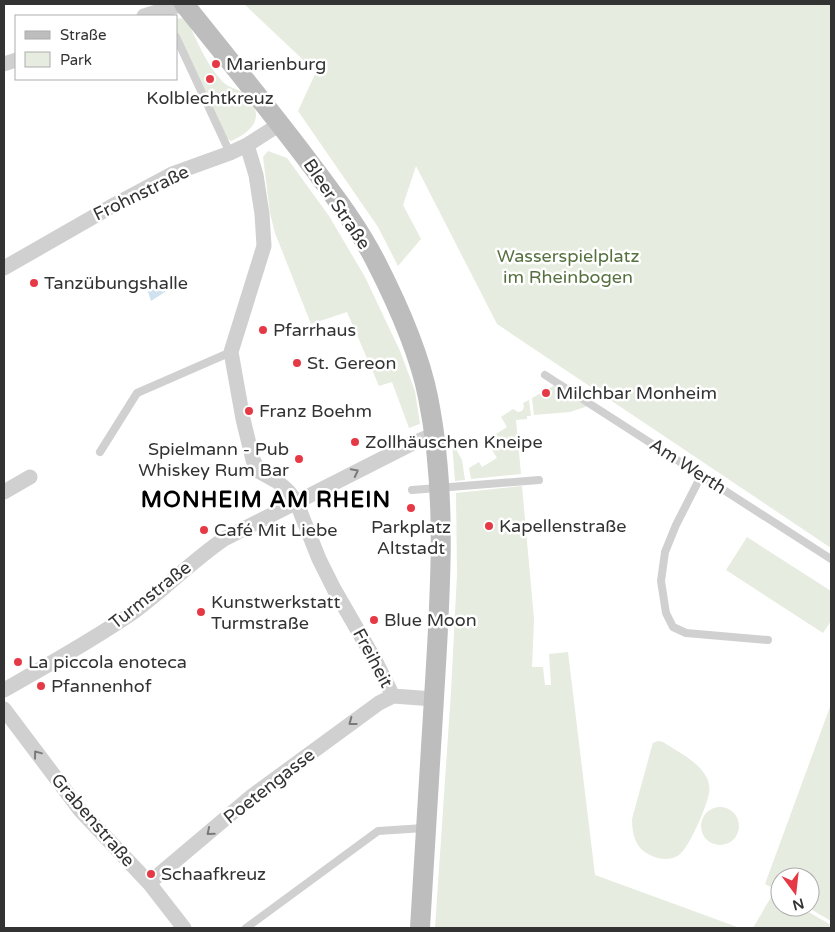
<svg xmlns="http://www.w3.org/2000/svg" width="835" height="932" viewBox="0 0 835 932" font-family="'Varela Round',sans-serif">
  <rect width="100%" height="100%" fill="#fff"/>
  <path fill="#e6ecdf" d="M244 4H831V548L497 324 416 166 403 205 421 239 398 266 378 227 298 111 316 72Z
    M181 18 187 20C197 41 206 64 222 81 228 88 238 88 245 95 267 116 253 131 231 141L225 137 176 33V19Z
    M268 151 287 158 329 216 365 277 400 351 415 391 420 424 409 428 392 382 379 386 347 312 311 324 275 233 270 213 263 157Z
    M555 385 588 406 570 412 534 415 532 398Z
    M529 400 531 416H527V419L516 420 521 474 471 479 469 468 479 462 482 467 497 458 489 445 499 440 496 434 507 427 501 417 513 409 518 412 522 411 524 407 523 403Z
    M452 442 462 460 465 480 455 481Z
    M522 486 534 619 532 667H543L545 685H551L549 654 568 652 595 875 740 928H435L451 692 457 574 456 493Z
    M747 537 831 591V621L823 633 726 570Z
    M831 704V921L807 907H810V877H780V892L765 884Z
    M658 741 663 742C678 752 698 761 707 778 709 783 710 788 709 793 707 806 689 848 679 855 667 864 646 857 638 845 633 837 632 827 632 819L652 746 653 743Z
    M701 826a19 19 0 1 1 38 0a19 19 0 1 1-38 0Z
    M774 892 780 896V907H800L831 925V928H753Z"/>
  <path fill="#cfe2ee" d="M162 280 168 290 151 301 147 289Z"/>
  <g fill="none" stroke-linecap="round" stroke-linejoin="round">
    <path stroke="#d0d0d0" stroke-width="8" d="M176 37 230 153
      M545 375 831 559
      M100 452 137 393 231 352
      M702 474 676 525 665 552 661 581 666 613 673 627 686 633 768 640
      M412 490 539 480
      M246 928 378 831 424 828"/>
    <path stroke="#d0d0d0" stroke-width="15" d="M144 16 183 4
      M4 64 16 60
      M247 145 256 175 262 214 264 246 231 352 243 419 253 460 260 472 278 482 288 491 296 501 319 559 334 589 376 662 393 696
      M4 268 114 205 172 174 230 153 247 145 280 124
      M4 492 30 477
      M4 690C48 665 93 640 135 611 166 588 192 561 224 539L411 444 433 435
      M4 709 80 810 149 883 184 928
      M149 883 252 796 379 703 393 696 434 699"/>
    <path stroke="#bdbdbd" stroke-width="20" d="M184 4C226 56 268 108 309 162 332 193 358 226 376 262 397 303 419 352 428 397 448 496 440 598 434 698 429 774 425 851 420 928"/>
  </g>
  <defs><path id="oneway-chevron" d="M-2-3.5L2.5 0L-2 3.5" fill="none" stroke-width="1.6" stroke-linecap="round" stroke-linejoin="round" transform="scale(1.25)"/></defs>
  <g stroke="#7a7a7a">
    <use href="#oneway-chevron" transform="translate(355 472) rotate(-27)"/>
    <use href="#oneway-chevron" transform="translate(352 722) rotate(143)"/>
    <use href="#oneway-chevron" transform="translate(37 754) rotate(-127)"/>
    <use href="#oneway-chevron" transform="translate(210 832) rotate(140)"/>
  </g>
  <g fill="#e63946" stroke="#fff" stroke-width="2">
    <circle cx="216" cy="64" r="5"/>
    <circle cx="210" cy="79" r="5"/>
    <circle cx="34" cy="283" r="5"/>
    <circle cx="263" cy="330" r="5"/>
    <circle cx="297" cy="363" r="5"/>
    <circle cx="546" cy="393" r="5"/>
    <circle cx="249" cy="411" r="5"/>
    <circle cx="355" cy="442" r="5"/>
    <circle cx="299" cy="459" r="5"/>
    <circle cx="411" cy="508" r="5"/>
    <circle cx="489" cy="526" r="5"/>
    <circle cx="204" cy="530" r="5"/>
    <circle cx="201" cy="612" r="5"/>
    <circle cx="374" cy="620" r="5"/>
    <circle cx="18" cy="662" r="5"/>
    <circle cx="41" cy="686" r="5"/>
    <circle cx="151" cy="874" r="5"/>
  </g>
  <g text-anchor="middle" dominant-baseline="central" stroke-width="5" stroke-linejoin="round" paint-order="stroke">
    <g font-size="18" fill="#333" stroke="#fff" text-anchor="start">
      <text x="226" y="64">Marienburg</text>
      <text x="210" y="98" text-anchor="middle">Kolblechtkreuz</text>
      <text x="44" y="283">Tanzübungshalle</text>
      <text x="273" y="330">Pfarrhaus</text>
      <text x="307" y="363">St. Gereon</text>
      <text x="556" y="393">Milchbar Monheim</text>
      <text x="259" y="411">Franz Boehm</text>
      <text x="365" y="442">Zollhäuschen Kneipe</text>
      <text x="289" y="449" text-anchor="end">Spielmann - Pub<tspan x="289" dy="21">Whiskey Rum Bar</tspan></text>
      <text x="499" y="526">Kapellenstraße</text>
      <text x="411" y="527" text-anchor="middle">Parkplatz<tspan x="411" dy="21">Altstadt</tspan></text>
      <text x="214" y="530">Café Mit Liebe</text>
      <text x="211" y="602">Kunstwerkstatt<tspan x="211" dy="21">Turmstraße</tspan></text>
      <text x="384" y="620">Blue Moon</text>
      <text x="28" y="662">La piccola enoteca</text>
      <text x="51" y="686">Pfannenhof</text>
      <text x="161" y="874">Schaafkreuz</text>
    </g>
    <g font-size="18" fill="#333" stroke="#fff">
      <text transform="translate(141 193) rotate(-26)">Frohnstraße</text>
      <text transform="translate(337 204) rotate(56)">Bleer Straße</text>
      <text transform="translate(688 466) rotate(33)">Am Werth</text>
      <text transform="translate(150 595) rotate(-38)">Turmstraße</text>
      <text transform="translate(373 658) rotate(62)">Freiheit</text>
      <text transform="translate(269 786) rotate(-38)">Poetengasse</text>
      <text transform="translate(93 820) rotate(49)">Grabenstraße</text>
    </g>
    <g font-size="18" fill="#56703f" stroke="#fff">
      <text x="568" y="256">Wasserspielplatz<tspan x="568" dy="21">im Rheinbogen</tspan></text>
    </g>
    <g font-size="22" font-weight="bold" letter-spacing="1" fill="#000" stroke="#fff">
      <text x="266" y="500">MONHEIM AM RHEIN</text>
    </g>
  </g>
  <rect width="835" height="932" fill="none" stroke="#333333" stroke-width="10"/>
  <rect x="15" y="15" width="162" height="65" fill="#ffffff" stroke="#adadad"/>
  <rect x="25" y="31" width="25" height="8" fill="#bdbdbd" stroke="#adadad"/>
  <text x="60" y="40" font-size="15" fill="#333333">Straße</text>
  <rect x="25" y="52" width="25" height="15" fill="#e6ecdf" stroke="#adadad"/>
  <text x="60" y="65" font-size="15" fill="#333333">Park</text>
  <g transform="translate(795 892) rotate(165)"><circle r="24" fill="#ffffff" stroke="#adadad"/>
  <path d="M0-4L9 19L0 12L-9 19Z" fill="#e63946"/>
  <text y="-8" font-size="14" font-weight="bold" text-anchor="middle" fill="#333333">N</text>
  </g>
</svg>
